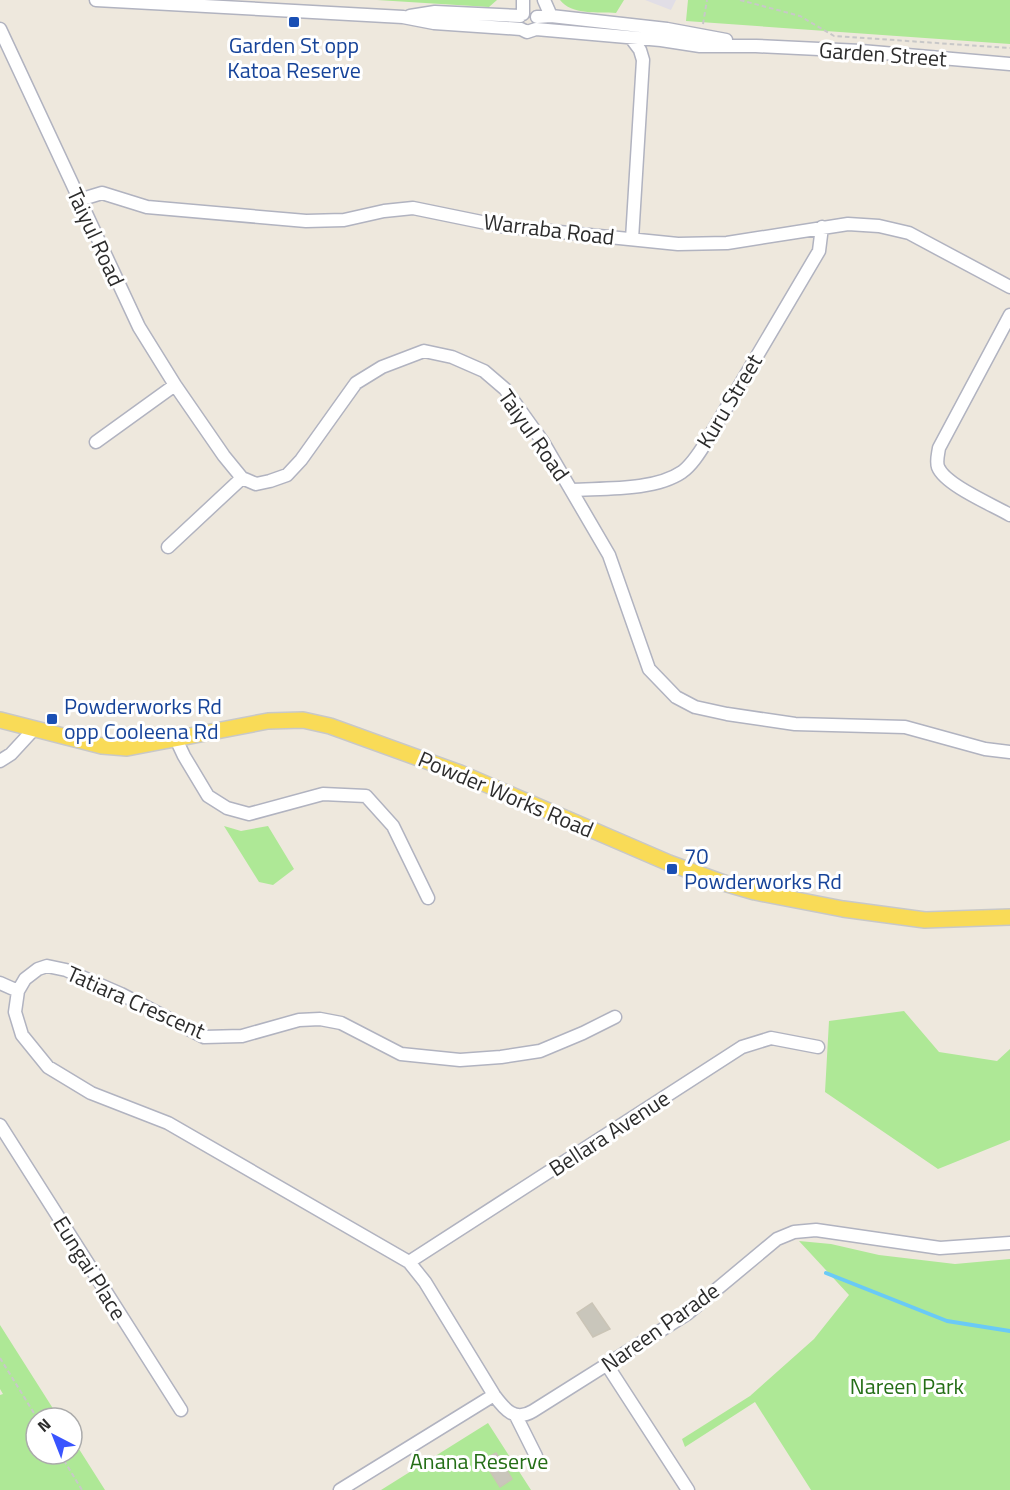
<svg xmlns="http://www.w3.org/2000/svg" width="1010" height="1490" viewBox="0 0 1010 1490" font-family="'Titillium Web',sans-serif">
  <rect width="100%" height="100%" fill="#eee8dd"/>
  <path fill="#e1dee6" d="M645 0H676L671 10Z"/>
  <path fill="#aee896" d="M377 0H497L489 7Z
    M560 0H624L616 13C599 12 571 15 560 0Z
    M688 0H1010V44L686 21Z
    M224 826 241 831 268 826 294 869 273 885 259 882Z
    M904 1011 939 1052 997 1061 1010 1049V1140L938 1169 825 1092 829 1021Z
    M799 1241 831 1244 879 1255 955 1264 1010 1259V1490H811L755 1402 685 1447 682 1439 750 1396 814 1339 849 1295Z
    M0 1325 59 1418H36V1454H72V1438L105 1490H0V1395L3 1394 0 1389Z
    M488 1423 531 1490H381Z"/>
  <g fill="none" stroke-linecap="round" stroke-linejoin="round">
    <path stroke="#6acaf6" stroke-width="4" d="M826 1273 947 1321 1010 1331"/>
  </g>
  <path fill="#c9c6bb" stroke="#cac4b6" stroke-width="1.5" d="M592 1303 610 1329 593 1337 577 1313Z
    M496 1453 512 1479 500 1487 483 1460Z"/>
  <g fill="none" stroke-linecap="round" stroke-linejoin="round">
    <defs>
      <path id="minor" d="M96 0 403 17 434 23 521 29 527 32 536 29 661 40 700 46H756L861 51 1010 64
        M544 0 551 16
        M523 14V0
        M410 16 435 12 520 16
        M537 17 551 16 667 29 726 40
        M0 29 139 327 175 385 224 456 242 478 256 484 270 481 287 475 301 460 356 383 382 367 424 351 452 357 484 371 505 389 543 442 609 555 649 669 676 697 695 707 727 714 795 724 905 727 985 749 1010 752
        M631 38 640 50 643 60 632 239
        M79 200 102 193 147 207 306 221 344 220 384 211 413 208 501 226 678 244 727 243 848 224 879 226 909 233 1010 287
        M1010 315 939 448C938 455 936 461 938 467 945 485 993 505 1010 515
        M96 442 175 385
        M571 490C604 488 654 491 682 472 693 464 701 450 708 439L819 251 822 227
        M168 547 242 478
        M176 739 184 756 208 796 227 808 249 814 323 794 366 796 393 826 428 898
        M0 761 11 754 35 728
        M0 983 18 991
        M615 1017 583 1033 540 1051 501 1057 460 1060 401 1054 341 1023 320 1019 299 1020 242 1036 204 1037 121 994 66 970 47 966 38 969 25 979 18 991 15 1012 22 1035 48 1067 91 1093 168 1123 409 1262 425 1282 494 1395C505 1410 515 1422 533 1411L687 1314 777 1239 794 1232 816 1230 940 1248 1010 1243
        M0 1125 181 1410
        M409 1262 742 1047 771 1038 818 1047
        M607 1365 688 1490
        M516 1416 536 1456
        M340 1490 494 1395"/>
      <path id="major" d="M0 720 102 746 127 748 268 721 303 720 330 726 460 773 669 863 724 883 755 892 843 909 925 920 1010 917"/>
    </defs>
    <use href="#minor" stroke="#b1b3c0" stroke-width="15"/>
    <use href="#major" stroke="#c8c8c8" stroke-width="18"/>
    <path stroke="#c8c8c8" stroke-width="2" stroke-dasharray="4.5 3" stroke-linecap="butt" d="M740 0 800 16 834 36 1010 48
      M703 24 707 0
      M0 1358 37 1418
      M60 1454 82 1490"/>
    <use href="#minor" stroke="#fff" stroke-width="12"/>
    <use href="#major" stroke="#f9db57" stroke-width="15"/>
  </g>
  <g fill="#1a4fb4" stroke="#fff" stroke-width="2">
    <rect x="288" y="16" width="12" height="12" rx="3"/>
    <rect x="46" y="713" width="12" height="12" rx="3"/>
    <rect x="666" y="863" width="12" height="12" rx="3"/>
  </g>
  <g text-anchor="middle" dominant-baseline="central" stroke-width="6" stroke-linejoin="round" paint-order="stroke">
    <g font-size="22" fill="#164399" stroke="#fff" text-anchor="start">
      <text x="294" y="45" text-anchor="middle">Garden St opp<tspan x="294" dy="25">Katoa Reserve</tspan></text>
      <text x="64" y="706">Powderworks Rd<tspan x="64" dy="25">opp Cooleena Rd</tspan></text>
      <text x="684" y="856">70<tspan x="684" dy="25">Powderworks Rd</tspan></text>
    </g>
    <g font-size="22" fill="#2c2c2c" stroke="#fff">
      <text transform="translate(883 54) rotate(4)">Garden Street</text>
      <text transform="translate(549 229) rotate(7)">Warraba Road</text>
      <text transform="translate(96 237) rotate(65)">Taiyul Road</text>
      <text transform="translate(729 401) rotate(-59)">Kuru Street</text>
      <text transform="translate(534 435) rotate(55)">Taiyul Road</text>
      <text transform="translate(506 794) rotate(23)">Powder Works Road</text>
      <text transform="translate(136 1002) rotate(24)">Tatiara Crescent</text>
      <text transform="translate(609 1133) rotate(-33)">Bellara Avenue</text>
      <text transform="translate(90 1268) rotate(58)">Eungai Place</text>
      <text transform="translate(660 1327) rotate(-35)">Nareen Parade</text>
    </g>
    <g font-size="22" fill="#246e16" stroke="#fff">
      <text x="907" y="1386">Nareen Park</text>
      <text x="479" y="1461">Anana Reserve</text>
    </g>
  </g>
  <g transform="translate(54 1436) rotate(318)"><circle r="28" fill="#ffffff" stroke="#ababab" stroke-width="1.5"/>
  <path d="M0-4.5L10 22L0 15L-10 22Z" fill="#3954ff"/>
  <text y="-9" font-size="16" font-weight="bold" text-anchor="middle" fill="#2c2c2c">N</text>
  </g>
</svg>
